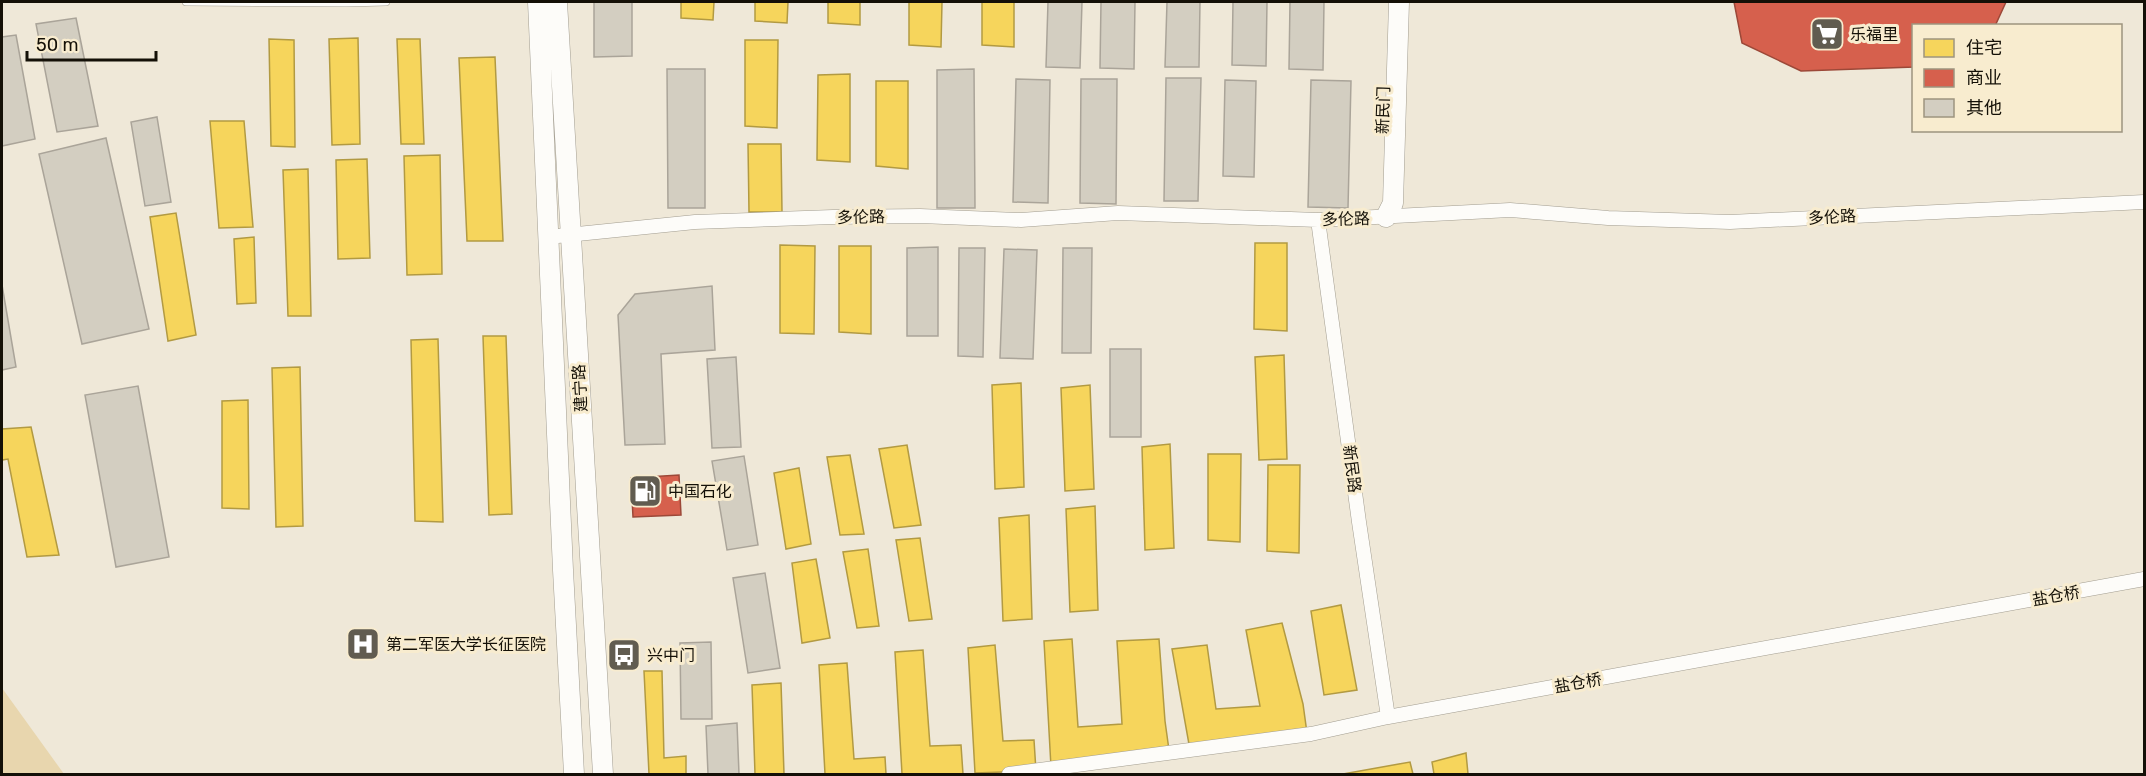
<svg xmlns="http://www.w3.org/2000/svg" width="2146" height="776" viewBox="0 0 2146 776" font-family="Rubik,'Noto Sans SC',sans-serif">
  <rect width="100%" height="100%" fill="#efe8d8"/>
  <path fill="#e8d6ae" d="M2 688 64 774H2Z"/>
  <path fill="#f6d55c" stroke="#b29a42" stroke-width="1.5" d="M681 2H714L713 20 681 18Z
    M755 2H788L787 23 755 21Z
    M828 2H860V25L828 23Z
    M909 2H942L941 47 909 45Z
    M982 2H1014V47L982 45Z
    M358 38 360 144 332 145 329 39Z
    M269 39 294 40 295 147 271 146Z
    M397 39H420L424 144H401Z
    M745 40H778L777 128 745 126Z
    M495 57 503 241H467L459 58Z
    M850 74V162L817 160 818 75Z
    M876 81H908V169L876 166Z
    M210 121H244L253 227 219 228Z
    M748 144H781L782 212H749Z
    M440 155 442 274 407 275 404 156Z
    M367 159 370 258 338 259 336 160Z
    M308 169 311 316H288L283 170Z
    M176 213 196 335 168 341 150 217Z
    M254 237 256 303 237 304 234 239Z
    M1255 243H1287V331L1254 329Z
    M780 245 815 246 814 334 780 333Z
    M839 246H871V334L839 332Z
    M483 336H506L512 514 489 515Z
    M438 339 443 522 415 521 411 340Z
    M1284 355 1287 459 1259 460 1255 357Z
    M300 367 303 526 276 527 272 368Z
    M1021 383 1024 487 995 489 992 385Z
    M1090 385 1094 489 1065 491 1061 388Z
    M248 400 249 509 222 508V401Z
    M31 427 59 555 27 557 8 459 2 460V429Z
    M1170 444 1174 548 1145 550 1142 447Z
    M907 445 921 525 894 528 879 449Z
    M1208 454H1241L1240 542 1208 540Z
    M850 455 864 534 840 535 827 457Z
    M1268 465H1300L1299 553 1267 551Z
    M799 468 811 544 786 549 774 473Z
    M1095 506 1098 610 1070 612 1066 509Z
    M1029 515 1032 619 1003 621 999 518Z
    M920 538 932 619 909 621 896 540Z
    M868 549 879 626 857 628 843 552Z
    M816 559 830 638 802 643 792 563Z
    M1341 605 1357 690 1324 695 1311 611Z
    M1282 623 1303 704 1307 733 1190 750 1172 649 1207 645 1216 709 1260 706 1246 630Z
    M1072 639 1078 727 1122 724 1117 641 1159 639 1165 721 1169 750 1051 767 1044 641Z
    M995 645 1003 741 1034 740 1036 771 975 773 968 648Z
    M923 650 930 746 961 745 963 774H902L895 652Z
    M847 663 854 759 885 757 886 774H825L819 665Z
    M644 671H662L664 758 686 756V774H649Z
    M781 683 784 774H755L752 685Z
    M1466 753 1468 774H1434L1432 762Z
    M1410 762 1413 774H1343Z"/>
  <path fill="#d6604d" stroke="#9c4838" stroke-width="1.5" d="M1734 2H2006L1995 26H1914V67L1801 71 1742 43Z
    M679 475 681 515 633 517 631 478Z"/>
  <path fill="#d3cec1" stroke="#aaa499" stroke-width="1.5" d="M594 2H632V56L594 57Z
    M1048 2H1082L1080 68 1046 67Z
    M1101 2H1135L1134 69 1100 68Z
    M1167 2H1200L1199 67H1165Z
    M1233 2H1267L1266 66 1232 65Z
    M1290 2H1324L1323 70 1289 69Z
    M76 18 98 126 57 132 36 24Z
    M16 35 35 139 2 146V37Z
    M667 69H705V208H668Z
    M974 69 975 208H937V70Z
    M1166 78H1201L1198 201H1164Z
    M1016 79 1050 80 1048 203 1013 202Z
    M1081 79H1117L1116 204 1080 203Z
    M1225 80 1256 81 1254 177 1223 176Z
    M1311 80 1351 81 1348 208 1308 207Z
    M157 117 171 202 145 206 131 122Z
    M106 138 149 329 82 344 39 154Z
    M938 247V336H907V248Z
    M959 248H985L983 357 958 356Z
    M1063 248H1092L1091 353H1062Z
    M1004 249 1037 250 1033 359 1000 358Z
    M2 285 16 367 2 370Z
    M712 286 715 350 661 354 665 444 625 445 618 315 635 294Z
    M1110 349H1141V437H1110Z
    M736 357 741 447 712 448 707 359Z
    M138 386 169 557 116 567 85 395Z
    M744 456 758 545 727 550 712 461Z
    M765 573 780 668 748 673 733 578Z
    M711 642 712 719H681L680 643Z
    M737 723 739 774H708L706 726Z"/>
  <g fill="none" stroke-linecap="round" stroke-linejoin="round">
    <defs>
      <path id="lane" d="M186 2 346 3 386 2"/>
      <path id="street" d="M1318 220 1359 522 1388 717
        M548 237 695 222 833 217 920 216 1021 220 1118 213 1318 220 1510 210 1608 218 1730 222 2144 202
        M1009 774 1311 734 1388 717 2144 579"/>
      <path id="secondary" d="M538 2 563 570 574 774
        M557 2 603 774
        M1386 217 1393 203 1399 2"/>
    </defs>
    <use href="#lane" stroke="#a29d90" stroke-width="8"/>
    <use href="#street" stroke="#a29d90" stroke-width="15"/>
    <use href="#secondary" stroke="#a29d90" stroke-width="21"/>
    <use href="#lane" stroke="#fdfcf9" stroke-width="7"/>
    <use href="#street" stroke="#fdfcf9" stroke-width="14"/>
    <use href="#secondary" stroke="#fdfcf9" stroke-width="20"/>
  </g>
  <defs>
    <symbol id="supermarket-square" viewBox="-11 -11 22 22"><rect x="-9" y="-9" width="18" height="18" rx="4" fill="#615c50" stroke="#f8eccf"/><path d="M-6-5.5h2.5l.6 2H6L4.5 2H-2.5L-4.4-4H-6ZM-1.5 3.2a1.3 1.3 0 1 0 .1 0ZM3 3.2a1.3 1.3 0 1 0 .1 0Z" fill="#fff"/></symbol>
    <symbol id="fuel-square" viewBox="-11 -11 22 22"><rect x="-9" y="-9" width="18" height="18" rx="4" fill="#615c50" stroke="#f8eccf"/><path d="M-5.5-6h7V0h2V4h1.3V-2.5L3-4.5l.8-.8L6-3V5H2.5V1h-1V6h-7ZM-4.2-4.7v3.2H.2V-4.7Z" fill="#fff"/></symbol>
    <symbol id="hospital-square" viewBox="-11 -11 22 22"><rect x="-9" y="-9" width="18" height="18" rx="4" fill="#615c50" stroke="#f8eccf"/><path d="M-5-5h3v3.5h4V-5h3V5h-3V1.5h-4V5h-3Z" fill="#fff"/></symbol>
    <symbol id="bus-square" viewBox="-11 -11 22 22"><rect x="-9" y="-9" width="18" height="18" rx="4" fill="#615c50" stroke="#f8eccf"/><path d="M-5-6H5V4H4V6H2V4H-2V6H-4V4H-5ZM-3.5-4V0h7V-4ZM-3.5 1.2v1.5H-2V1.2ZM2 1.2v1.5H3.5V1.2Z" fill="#fff"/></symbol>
  </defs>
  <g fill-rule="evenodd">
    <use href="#supermarket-square" x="1808" y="15" width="38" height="38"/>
    <use href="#fuel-square" x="626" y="472" width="38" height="38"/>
    <use href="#hospital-square" x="344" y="625" width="38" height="38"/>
    <use href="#bus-square" x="605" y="636" width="38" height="38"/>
  </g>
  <g text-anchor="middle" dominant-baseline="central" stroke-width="6" stroke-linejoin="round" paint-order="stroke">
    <g font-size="16" fill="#141007" stroke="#f8eccf" text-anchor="start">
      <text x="1850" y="34">乐福里</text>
      <text x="668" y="491">中国石化</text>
      <text x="386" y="644">第二军医大学长征医院</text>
      <text x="647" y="655">兴中门</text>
    </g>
    <g font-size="16" fill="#141007" stroke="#f8eccf">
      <text transform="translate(1383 110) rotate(-88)">新民门</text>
      <text transform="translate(861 217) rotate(-1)">多伦路</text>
      <text transform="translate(1832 217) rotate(-3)">多伦路</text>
      <text transform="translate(1346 219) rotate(-1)">多伦路</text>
      <text transform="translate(580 388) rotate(-93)">建宁路</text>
      <text transform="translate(1352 469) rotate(83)">新民路</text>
      <text transform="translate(2056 596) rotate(-10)">盐仓桥</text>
      <text transform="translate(1578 683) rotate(-10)">盐仓桥</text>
    </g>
  </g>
  <rect width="2146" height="776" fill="none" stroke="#141007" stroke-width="6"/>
  <rect x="1912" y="24" width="210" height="108" fill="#f8eccf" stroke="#9d947f" stroke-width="1.5"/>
  <rect x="1924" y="39" width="30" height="18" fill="#f6d55c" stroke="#9d947f" stroke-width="1.5"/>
  <text x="1966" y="54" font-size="18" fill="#141007">住宅</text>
  <rect x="1924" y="69" width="30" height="18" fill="#d6604d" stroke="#9d947f" stroke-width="1.5"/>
  <text x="1966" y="84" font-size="18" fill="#141007">商业</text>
  <rect x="1924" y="99" width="30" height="18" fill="#d3cec1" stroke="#9d947f" stroke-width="1.5"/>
  <text x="1966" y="114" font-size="18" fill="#141007">其他</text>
  <path d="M27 51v9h129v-9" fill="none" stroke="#141007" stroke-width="3"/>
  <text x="36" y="51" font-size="18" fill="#141007" stroke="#f8eccf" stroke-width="4.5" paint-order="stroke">50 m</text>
</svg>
